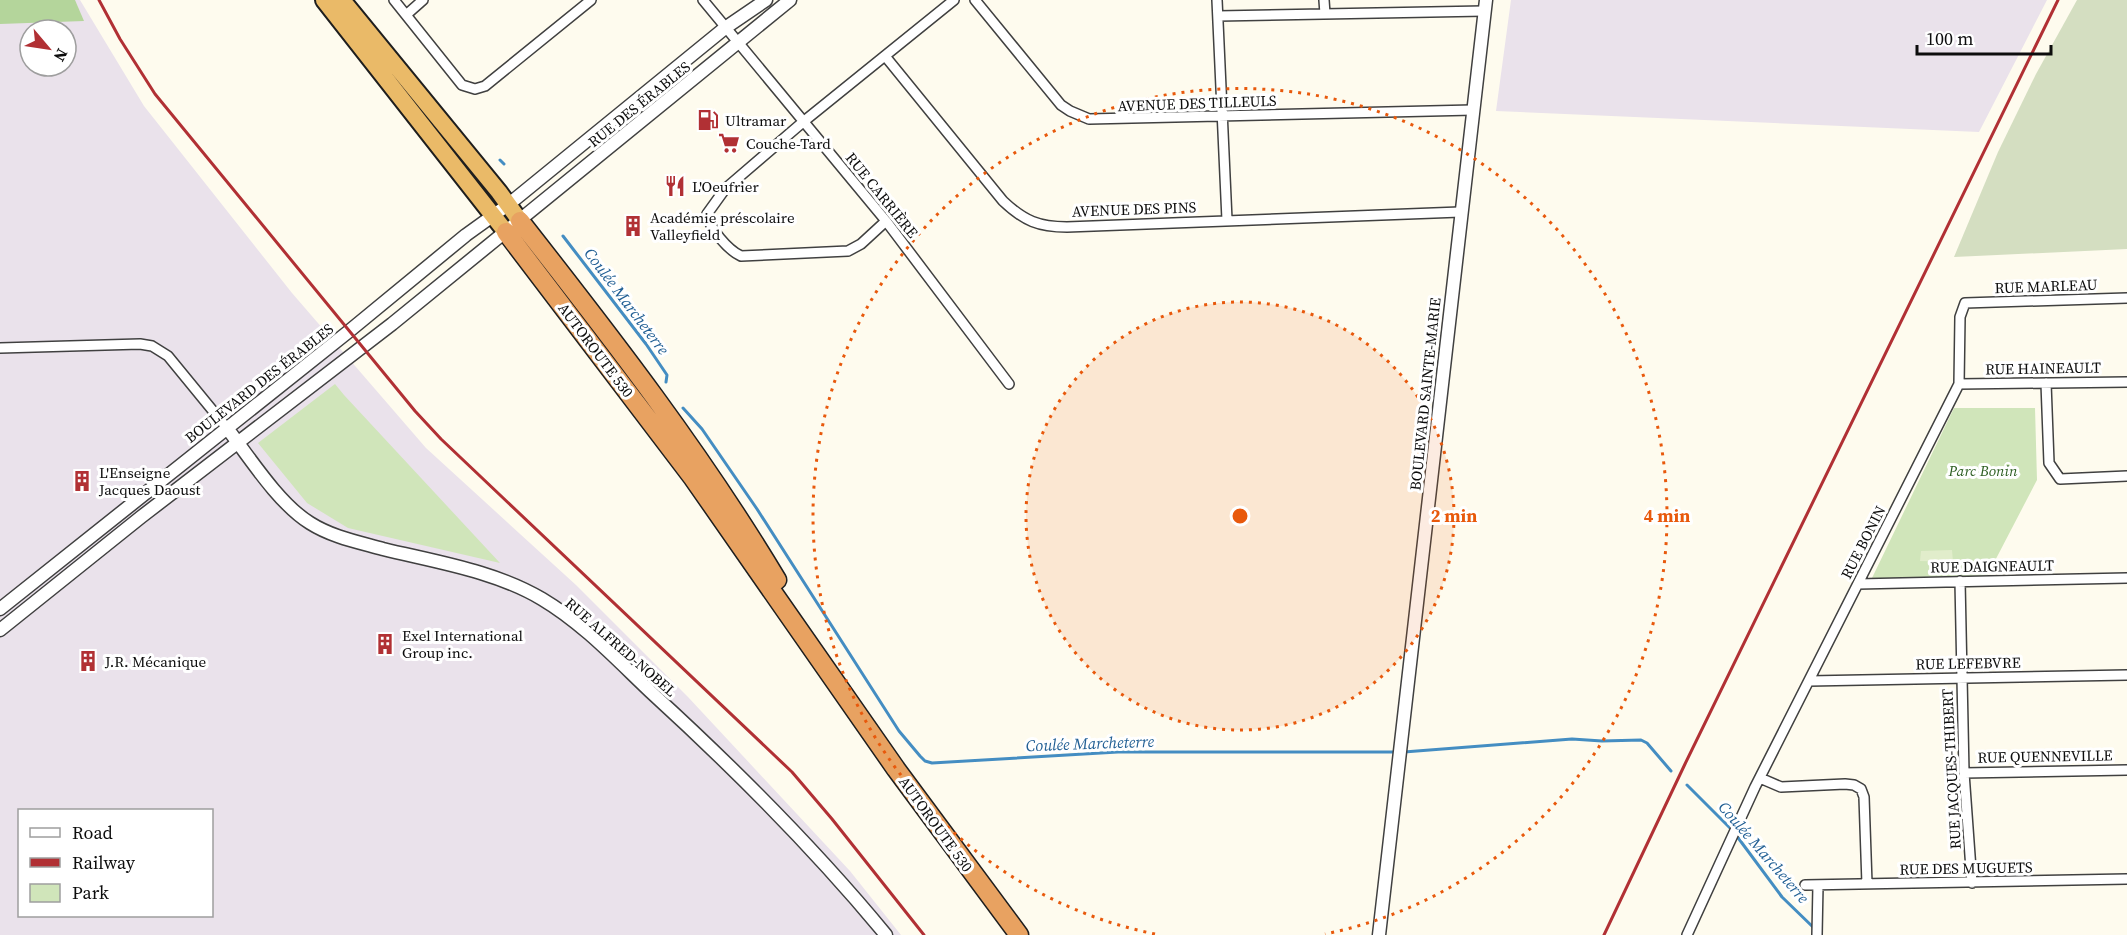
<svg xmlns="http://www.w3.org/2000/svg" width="2127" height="935" viewBox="0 0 2127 935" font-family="'Source Serif 4',serif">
  <rect width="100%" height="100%" fill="#fefbee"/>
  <path fill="#eae2eb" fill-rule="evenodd" d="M0 0H80L144 106 292 293 426 448 576 585 688 697 850 871 901 935H0ZM30 30H66V66H30ZM20 810H212V916H20Z
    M1511 0H2047L1979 132 1496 111Z"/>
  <path fill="#d0e5ba" d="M335 384 344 395 500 563 348 528 307 503 258 443Z
    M1954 408H2035L2037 480 1986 578H1872Z"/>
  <path fill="#b4d59b" d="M0 0H75L84 21 0 24Z"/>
  <path fill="#d4dec1" d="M2077 0H2127V249L1954 257 1998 152 2036 74Z"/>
  <path fill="#e1edcb" d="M1952 550 1953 562 1920 561 1921 551Z"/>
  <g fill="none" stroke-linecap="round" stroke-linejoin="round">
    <path stroke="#448dc2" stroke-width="3" d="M500 160 504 164
      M563 236 646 344 667 375 666 382
      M683 408 702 429 757 509 899 731 920 756 925 761 932 763 1118 752H1397
      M1404 752 1572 739 1602 741 1641 740 1647 743 1671 771
      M1687 785 1732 830
      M1736 835 1782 897 1815 929"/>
    <defs>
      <path id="minor" d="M394 0 462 85 475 89 485 86 591 0
        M703 0 886 221 1009 384
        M975 0 1061 105 1070 111 1089 119 1473 110
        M1217 0 1227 220
        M1324 0 1325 14
        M406 15 423 0
        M1218 16 1484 11
        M885 56 1003 201C1024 221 1039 227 1067 227L1460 212
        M886 221 861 244 848 251 741 256C728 250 709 228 707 214L725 189 803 122 954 0
        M0 348 140 344 152 346 168 356 227 428
        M2046 383 2049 463 2060 479 2127 476
        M1959 384 2127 382
        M1960 581 1964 773 1972 883
        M1858 584 2127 578
        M1809 681 2127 675
        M1964 773 2127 770
        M1760 778 1781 787 1845 784 1854 785 1861 789 1864 797 1867 884
        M1805 885 2127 879
        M1687 935 1755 787 1959 384 1960 317 1965 303 2127 298
        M1817 935 1818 885"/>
      <path id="tertiary" d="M227 428C249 457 279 504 310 523 332 537 358 542 383 549 436 562 495 571 542 599 584 624 618 661 653 694 735 769 815 849 886 935
        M0 609 348 332 466 235 509 204 725 28 766 0
        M0 630 141 517 392 324 790 0
        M1379 935 1486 0"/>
      <path id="trunk" d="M324 0 506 232
        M342 0 499 192 520 221"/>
      <path id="motorway" d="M520 221C611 337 701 453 777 580
        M506 232 693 478 896 769 1019 935"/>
    </defs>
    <use href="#minor" stroke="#404040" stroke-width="12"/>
    <use href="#tertiary" stroke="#404040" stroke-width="15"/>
    <use href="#trunk" stroke="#1e1e1e" stroke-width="20"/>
    <use href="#motorway" stroke="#1e1e1e" stroke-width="21"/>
    <use href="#minor" stroke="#fff" stroke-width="9"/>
    <use href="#tertiary" stroke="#fff" stroke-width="12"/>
    <use href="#trunk" stroke="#eaba68" stroke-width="16"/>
    <use href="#motorway" stroke="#e8a261" stroke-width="18"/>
    <path stroke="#b13034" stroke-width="3" d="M99 0 120 39 155 94 415 411 441 439 792 772 832 819 924 935
      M1604 935 1685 764 2058 0"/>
  </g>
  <circle cx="1240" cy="516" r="214" fill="#e8590c" fill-opacity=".12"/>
  <g fill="none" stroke="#e8590c" stroke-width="3" stroke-dasharray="3 6">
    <circle cx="1240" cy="516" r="214"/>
    <path d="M1155 934A427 427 0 1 1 1325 934"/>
  </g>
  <defs>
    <symbol id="fuel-bare" viewBox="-9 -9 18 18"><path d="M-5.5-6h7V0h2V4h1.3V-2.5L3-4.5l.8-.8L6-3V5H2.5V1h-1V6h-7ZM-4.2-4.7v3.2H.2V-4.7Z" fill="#b13034" stroke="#fff" stroke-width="2.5" paint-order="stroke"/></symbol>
    <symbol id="supermarket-bare" viewBox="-9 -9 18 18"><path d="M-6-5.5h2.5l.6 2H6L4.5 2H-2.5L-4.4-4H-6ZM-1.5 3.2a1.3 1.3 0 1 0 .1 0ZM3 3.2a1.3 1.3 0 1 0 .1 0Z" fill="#b13034" stroke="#fff" stroke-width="2.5" paint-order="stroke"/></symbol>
    <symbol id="restaurant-bare" viewBox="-9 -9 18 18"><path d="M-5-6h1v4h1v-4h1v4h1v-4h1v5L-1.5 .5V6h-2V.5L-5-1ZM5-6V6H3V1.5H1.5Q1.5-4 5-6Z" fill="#b13034" stroke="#fff" stroke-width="2.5" paint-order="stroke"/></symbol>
    <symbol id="building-bare" viewBox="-9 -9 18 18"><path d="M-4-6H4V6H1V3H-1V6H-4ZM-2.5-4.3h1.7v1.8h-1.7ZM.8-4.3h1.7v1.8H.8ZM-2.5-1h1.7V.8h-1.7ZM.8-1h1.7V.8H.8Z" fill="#b13034" stroke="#fff" stroke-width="2.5" paint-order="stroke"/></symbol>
  </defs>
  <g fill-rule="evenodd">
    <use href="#fuel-bare" x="693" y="105" width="30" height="30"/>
    <use href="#supermarket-bare" x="714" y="128" width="30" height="30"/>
    <use href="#restaurant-bare" x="660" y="171" width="30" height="30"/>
    <use href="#building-bare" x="618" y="211" width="30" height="30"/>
    <use href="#building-bare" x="67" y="466" width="30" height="30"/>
    <use href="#building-bare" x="370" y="629" width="30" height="30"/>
    <use href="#building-bare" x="73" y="646" width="30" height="30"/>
  </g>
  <g text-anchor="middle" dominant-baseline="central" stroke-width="6" stroke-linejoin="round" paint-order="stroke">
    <g font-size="15" fill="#0d0d0d" stroke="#fff">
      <text transform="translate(1197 103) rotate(-2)">AVENUE DES TILLEULS</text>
      <text transform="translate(639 104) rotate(-39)">RUE DES ÉRABLES</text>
      <text transform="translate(882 195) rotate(51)">RUE CARRIÈRE</text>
      <text transform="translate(1134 209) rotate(-2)">AVENUE DES PINS</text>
      <text transform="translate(2046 286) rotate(-2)">RUE MARLEAU</text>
      <text transform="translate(596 350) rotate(53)">AUTOROUTE 530</text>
      <text transform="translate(2043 368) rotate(-1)">RUE HAINEAULT</text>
      <text transform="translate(259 383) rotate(-38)">BOULEVARD DES ÉRABLES</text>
      <text transform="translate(1425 394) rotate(-84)">BOULEVARD SAINTE-MARIE</text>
      <text transform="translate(1863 542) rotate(-63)">RUE BONIN</text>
      <text transform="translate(1992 566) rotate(-1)">RUE DAIGNEAULT</text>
      <text transform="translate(621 647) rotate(41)">RUE ALFRED-NOBEL</text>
      <text transform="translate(1968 663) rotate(-1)">RUE LEFEBVRE</text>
      <text transform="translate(2045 756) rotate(-1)">RUE QUENNEVILLE</text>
      <text transform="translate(1951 769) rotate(-93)">RUE JACQUES-THIBERT</text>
      <text transform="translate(936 824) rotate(54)">AUTOROUTE 530</text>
      <text transform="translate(1966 868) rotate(-1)">RUE DES MUGUETS</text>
    </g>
    <g font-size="15" fill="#0d0d0d" stroke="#fff" text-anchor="start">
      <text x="725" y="120">Ultramar</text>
      <text x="746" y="143">Couche-Tard</text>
      <text x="692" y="186">L'Oeufrier</text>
      <text x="650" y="217">Académie préscolaire<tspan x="650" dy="17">Valleyfield</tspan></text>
      <text x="99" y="472">L'Enseigne<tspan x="99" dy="17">Jacques Daoust</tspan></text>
      <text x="402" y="635">Exel International<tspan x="402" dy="17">Group inc.</tspan></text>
      <text x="105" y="661">J.R. Mécanique</text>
    </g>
    <g font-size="15" font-style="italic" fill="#2e5f23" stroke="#fff">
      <text x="1983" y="470">Parc Bonin</text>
    </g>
    <g font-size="16" font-style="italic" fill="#215f94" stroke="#fff">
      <text transform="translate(627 301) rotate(53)">Coulée Marcheterre</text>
      <text transform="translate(1090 743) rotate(-2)">Coulée Marcheterre</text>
      <text transform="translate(1764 852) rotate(49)">Coulée Marcheterre</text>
    </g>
  </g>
  <circle cx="1240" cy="516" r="9" fill="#e8590c" stroke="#fff" stroke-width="3"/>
  <g font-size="18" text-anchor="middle" font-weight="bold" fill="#e8590c" stroke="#fff" stroke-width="6" stroke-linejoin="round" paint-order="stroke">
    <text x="1454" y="522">2 min</text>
    <text x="1667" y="522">4 min</text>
  </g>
  <rect x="18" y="809" width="195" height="108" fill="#ffffff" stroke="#9e9e9e" stroke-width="1.5"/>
  <rect x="30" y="828" width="30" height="9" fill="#ffffff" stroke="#9e9e9e" stroke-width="1.5"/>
  <text x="72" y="839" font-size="18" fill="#0d0d0d">Road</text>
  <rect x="30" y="858" width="30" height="9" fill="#b13034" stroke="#9e9e9e" stroke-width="1.5"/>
  <text x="72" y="869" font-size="18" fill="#0d0d0d">Railway</text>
  <rect x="30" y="884" width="30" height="18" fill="#d0e5ba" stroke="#9e9e9e" stroke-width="1.5"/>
  <text x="72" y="899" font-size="18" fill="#0d0d0d">Park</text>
  <g transform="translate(48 48) rotate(119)"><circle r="28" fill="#ffffff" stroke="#9e9e9e" stroke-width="1.5"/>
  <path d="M0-4.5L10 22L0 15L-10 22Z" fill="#b13034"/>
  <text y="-9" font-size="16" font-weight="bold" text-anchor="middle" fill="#0d0d0d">N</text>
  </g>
  <path d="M1917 45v9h134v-9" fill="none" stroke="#0d0d0d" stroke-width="3"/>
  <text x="1926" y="45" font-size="18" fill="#0d0d0d" stroke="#ffffff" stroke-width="4.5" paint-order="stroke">100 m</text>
</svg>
